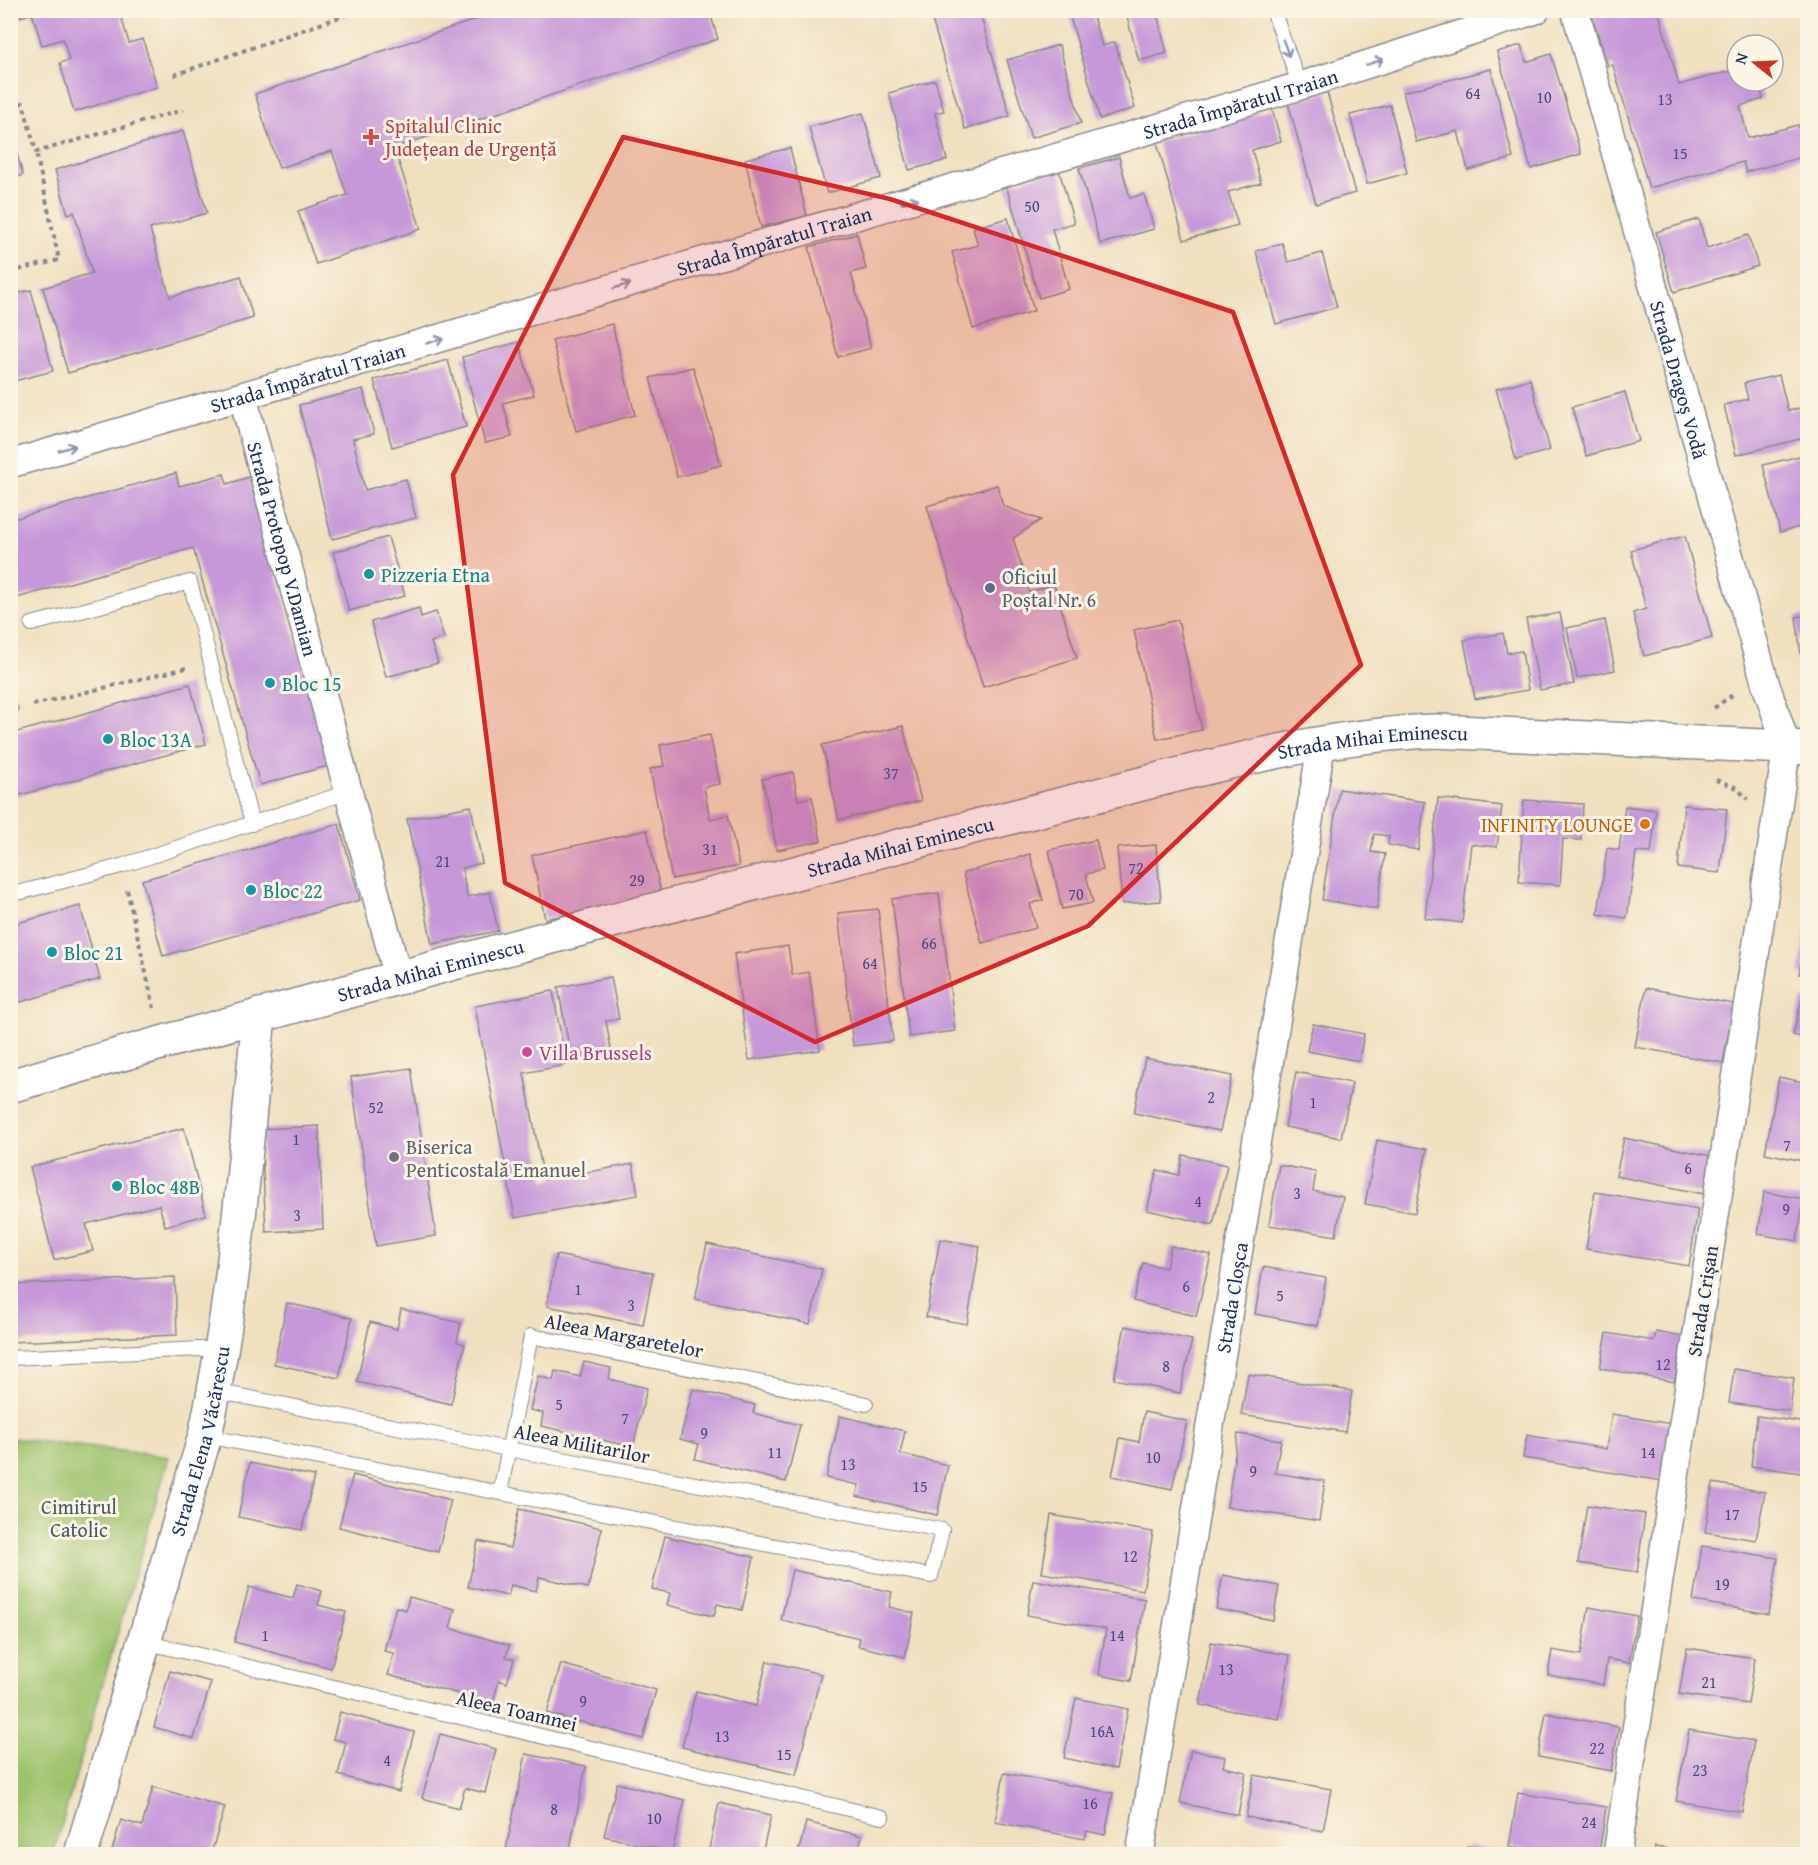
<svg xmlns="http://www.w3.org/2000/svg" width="1818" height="1865" viewBox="0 0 1818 1865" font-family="'Gentium Book Plus',serif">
  <rect width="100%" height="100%" fill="#fcf5e5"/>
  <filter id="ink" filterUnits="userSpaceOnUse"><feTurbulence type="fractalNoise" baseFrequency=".0167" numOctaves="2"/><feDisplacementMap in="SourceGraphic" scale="12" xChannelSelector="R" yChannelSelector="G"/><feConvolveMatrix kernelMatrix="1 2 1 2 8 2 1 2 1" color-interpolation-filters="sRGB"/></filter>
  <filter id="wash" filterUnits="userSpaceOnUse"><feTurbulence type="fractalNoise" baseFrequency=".008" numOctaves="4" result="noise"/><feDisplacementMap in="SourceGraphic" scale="24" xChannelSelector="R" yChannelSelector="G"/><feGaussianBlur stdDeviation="1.35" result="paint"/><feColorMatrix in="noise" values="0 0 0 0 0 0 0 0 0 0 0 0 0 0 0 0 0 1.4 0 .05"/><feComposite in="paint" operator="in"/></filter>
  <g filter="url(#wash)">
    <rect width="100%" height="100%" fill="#f0e0c0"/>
    <path fill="#9dc26c" stroke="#5c7865" stroke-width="1.5" d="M11 1438 169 1457 53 1854H11Z"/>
    <g id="blocks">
      <path fill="#c697d9" d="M19 10H119L129 43 143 39 157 87 74 112 60 63 69 60 63 39 42 45 32 13 21 17Z
        M504 10H709L718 39 394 148 421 229 316 264 298 211 347 195 332 151 279 168 255 94Z
        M929 10H979L1010 116 965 129Z
        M1068 10H1091L1102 46 1115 42 1135 108 1100 119Z
        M1125 10H1156L1167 53 1139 61Z
        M1590 10H1658L1679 85 1737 69V81H1759L1763 99 1740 106 1748 138 1798 125 1806 156 1746 172 1743 162 1649 188 1613 65 1608 66Z
        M1059 45 1081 123 1031 138 1007 60Z
        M1521 45 1526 62 1551 54 1581 154 1531 169 1497 52Z
        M1491 69 1513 158 1468 170 1458 131 1416 142 1403 92Z
        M935 80 944 111 935 113 947 160 909 170 889 93Z
        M1327 92 1355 193 1316 204 1288 103Z
        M1390 105 1407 173 1367 184 1350 115Z
        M1272 109 1281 141 1252 150 1261 183 1228 192 1238 225 1184 240 1157 142Z
        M863 113 881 178 827 193 809 127Z
        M10 129 23 175 10 179Z
        M183 131 207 213 150 229 170 297 241 276 253 318 68 373 43 288 92 273 74 212 68 214 55 170Z
        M790 148 807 216 761 227 745 159Z
        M1119 157 1130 198 1144 194 1154 229 1100 244 1079 168Z
        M1059 170 1074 223 1052 229 1069 289 1039 298 1006 185Z
        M1008 218 1034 311 973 329 952 252 978 245 973 228Z
        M1699 219 1707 248 1748 235 1758 266 1674 292 1656 232Z
        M857 234 866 269 851 273 871 348 838 357 809 247Z
        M1282 243 1288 262 1322 253 1337 307 1276 324 1256 251Z
        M31 290 53 371 10 382V295Z
        M612 324 635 415 576 431 552 340Z
        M519 342 534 395 503 403 512 437 485 443 462 357Z
        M448 360 466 427 392 447 374 380Z
        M693 367 721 465 677 477 650 378Z
        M1779 375 1788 411 1808 406V437L1736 455 1724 405 1748 399 1744 383Z
        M1530 379 1550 450 1516 460 1496 389Z
        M363 389 374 434 353 439 365 490 406 479 416 518 332 539 299 405Z
        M1625 392 1639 441 1586 456 1572 407Z
        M1808 454V525L1780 532 1763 465Z
        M176 473 179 486 224 474 227 484 249 477 331 765 260 785 193 548 10 600V520Z
        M997 485 1003 506 1041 520 1013 538 1029 592 1054 585 1077 658 983 687 927 506Z
        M1685 536 1712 638 1644 656 1633 613 1646 609 1631 550Z
        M388 537 405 596 349 611 333 552Z
        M419 608 421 617 436 612 444 638 431 642 438 663 386 677 371 622Z
        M1560 613 1574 684 1540 690 1526 619Z
        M1808 615V654L1801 655 1796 617Z
        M1178 620 1202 730 1157 739 1134 630Z
        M1605 620 1615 670 1577 678 1567 628Z
        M1503 633 1507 653 1522 651 1528 690 1475 699 1464 640Z
        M190 684 206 744 17 796 10 772V734Z
        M903 726 921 801 839 820 822 745Z
        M710 735 720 784 704 787 710 819 728 815 739 866 672 879 650 769 664 766 660 745Z
        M793 772 798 800 812 797 821 841 777 850 762 779Z
        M1339 789 1425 802 1418 850 1388 845 1389 836 1374 834 1371 852 1385 854 1377 909 1322 900Z
        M1438 798 1502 806 1497 847 1471 844 1462 923 1425 918Z
        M1524 800 1583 804 1581 840 1563 839 1560 885 1519 882Z
        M1684 805 1727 809 1720 873 1678 868Z
        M471 806 482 863 462 868 467 897 490 892 498 931 432 944 407 819Z
        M1625 806 1656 810 1651 853 1636 852 1627 918 1598 914 1607 848 1619 850Z
        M339 824 360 900 163 956 142 880Z
        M647 830 661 894 545 919 532 855Z
        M1096 840 1103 870 1086 874 1093 903 1062 909 1049 850Z
        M1156 845 1161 901 1122 904 1117 848Z
        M1030 854 1043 900 1030 904 1036 928 982 943 963 873Z
        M939 893 955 1031 909 1037 892 899Z
        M80 906 100 979 10 1005V925Z
        M878 909 893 1041 853 1046 838 913Z
        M1806 929H1808V975L1799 974Z
        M788 946 792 975 809 972 820 1050 749 1060 734 954Z
        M611 977 619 1019 606 1021 611 1049 571 1057 558 987Z
        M1646 988 1734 1004 1723 1063 1635 1047Z
        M553 991 566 1065 524 1073 544 1180 633 1164 638 1195 515 1218 475 1006Z
        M1802 999 1808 1001V1039L1793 1035Z
        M1313 1024 1364 1034 1359 1061 1307 1051Z
        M1145 1058 1232 1076 1220 1131 1134 1113Z
        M411 1068 436 1236 376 1246 351 1077Z
        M1296 1072 1352 1083 1341 1138 1285 1127Z
        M1779 1077 1808 1083V1162L1765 1153Z
        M319 1126 323 1229 266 1232 261 1129Z
        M184 1128 206 1215 165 1226 159 1205 86 1224 93 1251 54 1260 30 1167Z
        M1624 1138 1711 1156 1704 1194 1616 1176Z
        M1377 1140 1427 1149 1415 1213 1365 1204Z
        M1183 1155 1227 1165 1213 1225 1147 1210 1157 1170 1179 1175Z
        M1279 1165 1316 1172 1313 1191 1343 1197 1336 1236 1269 1225Z
        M1595 1192 1698 1209 1689 1266 1586 1249Z
        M1764 1192 1804 1199 1797 1241 1758 1234Z
        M940 1239 980 1246 967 1324 926 1317Z
        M707 1244 822 1269 810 1324 695 1299Z
        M1171 1246 1211 1255 1196 1316 1133 1301 1143 1263 1166 1268Z
        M556 1255 653 1273 643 1325 547 1306Z
        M1263 1267 1326 1278 1318 1326 1255 1314Z
        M175 1277 177 1335 10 1342V1285Z
        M287 1303 352 1318 339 1378 274 1364Z
        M401 1309 461 1323 457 1342 465 1344 451 1404 357 1382 370 1322 397 1329Z
        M1125 1326 1192 1340 1180 1393 1114 1379Z
        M1656 1332 1683 1337 1674 1382 1600 1368 1607 1333 1654 1341Z
        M584 1362 611 1368 609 1379 647 1388 633 1447 541 1426 543 1413 530 1410 538 1376 553 1380 555 1371 580 1377Z
        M1734 1369 1794 1378 1790 1411 1729 1403Z
        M1248 1374 1352 1391 1345 1432 1241 1415Z
        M693 1389 755 1405 753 1413 800 1425 786 1482 695 1459 699 1444 680 1439Z
        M1144 1412 1187 1421 1172 1489 1112 1476 1120 1438 1139 1442Z
        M1612 1414 1672 1424 1662 1481 1523 1458 1527 1435 1606 1449Z
        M840 1416 905 1431 900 1454 948 1465 937 1515 856 1496 859 1485 826 1478Z
        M1757 1416 1808 1423V1474L1751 1466Z
        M1238 1434 1281 1440 1275 1473 1325 1481 1319 1521 1227 1507Z
        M250 1463 314 1476 302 1530 238 1517Z
        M353 1475 451 1500 438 1552 339 1527Z
        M1713 1483 1765 1492 1756 1540 1705 1532Z
        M1587 1505 1645 1514 1637 1572 1578 1563Z
        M519 1509 602 1528 588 1588 539 1577 536 1591 511 1585 508 1596 468 1587 478 1541 510 1548Z
        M1051 1515 1153 1532 1143 1590 1042 1573Z
        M665 1536 754 1557 742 1610 717 1604 714 1616 667 1605 670 1593 652 1589Z
        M1702 1546 1778 1558 1769 1614 1693 1601Z
        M792 1570 892 1592 889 1607 914 1613 905 1657 858 1646 860 1638 781 1620Z
        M1223 1575 1279 1586 1273 1620 1216 1609Z
        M1033 1580 1145 1599 1131 1681 1099 1675 1106 1629 1027 1615Z
        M297 1584 322 1591 318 1605 346 1612 331 1668 234 1642 249 1587 293 1598Z
        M409 1597 455 1609 450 1628 509 1645 506 1657 514 1659 507 1683 499 1680 493 1703 388 1675 394 1653 384 1651 396 1607 406 1610Z
        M1589 1607 1637 1616 1629 1663 1607 1659 1603 1685 1548 1675 1552 1650 1581 1655Z
        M1211 1642 1290 1655 1279 1719 1200 1705Z
        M1687 1648 1755 1658 1748 1704 1679 1694Z
        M767 1661 821 1674 796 1775 682 1747 696 1691 756 1706Z
        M561 1664 656 1690 643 1739 547 1713Z
        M170 1671 211 1682 194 1739 154 1727Z
        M1076 1698 1128 1709 1116 1769 1064 1758Z
        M340 1712 414 1732 399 1792 338 1775 346 1742 333 1739Z
        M1546 1713 1619 1727 1611 1771 1538 1757Z
        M1689 1730 1754 1741 1742 1812 1676 1801Z
        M440 1734 496 1749 485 1793 465 1788 459 1808 422 1798Z
        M1191 1750 1225 1757 1223 1767 1246 1772 1238 1815 1180 1803Z
        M526 1754 586 1766 569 1854H505Z
        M1004 1773 1113 1793 1105 1835 1087 1831 1085 1839 995 1822Z
        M1254 1775 1331 1789 1323 1831 1246 1817Z
        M617 1783 685 1800 672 1852 604 1836Z
        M153 1787 225 1807 211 1854H111L121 1820 142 1826Z
        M1518 1793 1606 1807 1599 1854H1559L1509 1847Z
        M719 1803 771 1815 762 1854H708Z
        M806 1822 862 1836 857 1854H798Z
        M1467 1846 1510 1853V1854H1465Z
        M1655 1847 1697 1853V1854H1654Z"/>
    </g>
  </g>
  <g filter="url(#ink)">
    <use href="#blocks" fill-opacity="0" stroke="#86888f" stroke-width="1.5"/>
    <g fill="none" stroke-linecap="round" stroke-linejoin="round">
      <defs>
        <path id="service" d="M1273 10 1300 86
          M32 624 190 582 252 824
          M10 710H11
          M10 895 121 866 348 792
          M10 1358 222 1348
          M205 1436 931 1576 942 1530 508 1449 215 1391
          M500 1493 531 1336 866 1404
          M144 1642 882 1817"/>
        <g id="minor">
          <path id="s1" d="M1575 10 1766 685 1787 747 1617 1854"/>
          <path id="s2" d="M243 398 398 977"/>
          <path id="s3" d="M10 464 1300 86 1536 10"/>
          <path id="s4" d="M1140 1854 1322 741"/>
        </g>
        <g id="tertiary">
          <path id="s5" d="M10 1086C304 1001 599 924 895 847 978 826 1062 804 1145 783 1244 758 1333 735 1435 731L1808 748"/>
          <path id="s6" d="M81 1854 205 1436C235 1297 245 1156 259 1015"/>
        </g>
      </defs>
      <use href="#service" stroke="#86888f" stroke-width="16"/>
      <use href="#minor" stroke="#86888f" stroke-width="30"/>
      <use href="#tertiary" stroke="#86888f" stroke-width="36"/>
      <path stroke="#86888f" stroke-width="4" stroke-dasharray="4.5 4.5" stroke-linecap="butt" d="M174 75 360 10
        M10 106 23 103 36 152 183 110
        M10 272 59 260 36 152
        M33 705 186 668
        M1714 708 1735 693
        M1716 780 1735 787 1748 799
        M127 890 154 1008"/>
      <use href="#service" stroke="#fff" stroke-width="14"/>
      <use href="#minor" stroke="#fff" stroke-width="27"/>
      <use href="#tertiary" stroke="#fff" stroke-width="33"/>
    </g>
    <defs><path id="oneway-shaft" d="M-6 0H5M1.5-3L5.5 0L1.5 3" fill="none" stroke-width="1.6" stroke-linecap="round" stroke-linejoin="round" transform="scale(1.5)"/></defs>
    <g stroke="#8d97ae">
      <use href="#oneway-shaft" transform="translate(1286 48) rotate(70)"/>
      <use href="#oneway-shaft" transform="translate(1375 62) rotate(-18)"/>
      <use href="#oneway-shaft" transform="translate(910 201) rotate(-16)"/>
      <use href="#oneway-shaft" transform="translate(622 286) rotate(-16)"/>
      <use href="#oneway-shaft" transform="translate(435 341) rotate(-16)"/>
      <use href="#oneway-shaft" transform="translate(67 448) rotate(-16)"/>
    </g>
  </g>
  <path fill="#d62828" fill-opacity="0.2" stroke="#d62828" stroke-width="4.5" stroke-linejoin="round" d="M623 137 890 199 1233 312 1361 665 1088 926 815 1042 505 883 453 475Z"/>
  <path fill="#e0444e" stroke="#fcf5e5" stroke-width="2" d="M368 128h6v6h6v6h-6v6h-6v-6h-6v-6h6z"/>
  <g fill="#0f9aa8" stroke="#fcf5e5" stroke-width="2">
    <circle cx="369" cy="574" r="6"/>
    <circle cx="270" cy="683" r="6"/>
    <circle cx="108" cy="739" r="6"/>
    <circle cx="251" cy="890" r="6"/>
    <circle cx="52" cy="952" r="6"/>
    <circle cx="117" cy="1186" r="6"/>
  </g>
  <circle fill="#5c6f8a" stroke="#fcf5e5" stroke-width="2" cx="990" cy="588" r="6"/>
  <circle fill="#e8710a" stroke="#fcf5e5" stroke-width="2" cx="1645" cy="824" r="6"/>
  <circle fill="#d1479c" stroke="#fcf5e5" stroke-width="2" cx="527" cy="1052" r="6"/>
  <circle fill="#6b7280" stroke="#fcf5e5" stroke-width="2" cx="394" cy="1157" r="6"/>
  <g text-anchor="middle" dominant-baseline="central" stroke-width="6" stroke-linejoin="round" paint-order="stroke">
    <g font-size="16" fill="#46497d">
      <text x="1473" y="93">64</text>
      <text x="1544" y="97">10</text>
      <text x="1665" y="99">13</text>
      <text x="1680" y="153">15</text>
      <text x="1032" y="206">50</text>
      <text x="891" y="773">37</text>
      <text x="710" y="849">31</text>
      <text x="443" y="861">21</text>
      <text x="1136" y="868">72</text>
      <text x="637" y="880">29</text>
      <text x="1076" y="894">70</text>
      <text x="929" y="943">66</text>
      <text x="870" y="963">64</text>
      <text x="1211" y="1097">2</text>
      <text x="1313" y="1102">1</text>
      <text x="376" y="1107">52</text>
      <text x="296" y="1139">1</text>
      <text x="1787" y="1145">7</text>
      <text x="1688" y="1168">6</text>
      <text x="1297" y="1193">3</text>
      <text x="1198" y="1201">4</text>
      <text x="1786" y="1209">9</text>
      <text x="297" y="1215">3</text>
      <text x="1186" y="1286">6</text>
      <text x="578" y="1289">1</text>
      <text x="1280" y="1295">5</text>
      <text x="631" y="1305">3</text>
      <text x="1663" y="1364">12</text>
      <text x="1166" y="1366">8</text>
      <text x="559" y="1404">5</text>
      <text x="625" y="1418">7</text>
      <text x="704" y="1433">9</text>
      <text x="775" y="1452">11</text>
      <text x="1648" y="1452">14</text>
      <text x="1153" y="1457">10</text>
      <text x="848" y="1464">13</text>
      <text x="1253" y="1471">9</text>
      <text x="920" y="1486">15</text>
      <text x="1732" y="1514">17</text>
      <text x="1130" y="1556">12</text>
      <text x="1722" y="1584">19</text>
      <text x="265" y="1635">1</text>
      <text x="1117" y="1635">14</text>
      <text x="1226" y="1669">13</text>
      <text x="1709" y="1682">21</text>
      <text x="583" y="1701">9</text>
      <text x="1102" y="1731">16A</text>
      <text x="722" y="1736">13</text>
      <text x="1597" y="1748">22</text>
      <text x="784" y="1754">15</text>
      <text x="387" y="1760">4</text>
      <text x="1700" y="1770">23</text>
      <text x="1090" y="1803">16</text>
      <text x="554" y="1809">8</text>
      <text x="654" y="1818">10</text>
      <text x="1589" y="1822">24</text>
    </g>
    <g font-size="20" fill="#1b2f5e" stroke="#fcf5e5">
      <text stroke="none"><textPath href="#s3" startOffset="1282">Strada Împăratul Traian</textPath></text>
      <text stroke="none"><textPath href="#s3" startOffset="796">Strada Împăratul Traian</textPath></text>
      <text stroke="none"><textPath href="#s3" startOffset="310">Strada Împăratul Traian</textPath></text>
      <text stroke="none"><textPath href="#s1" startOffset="384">Strada Dragoș Vodă</textPath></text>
      <text stroke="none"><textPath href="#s2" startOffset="156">Strada Protopop V.Damian</textPath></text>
      <text stroke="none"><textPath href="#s5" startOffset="1407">Strada Mihai Eminescu</textPath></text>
      <text stroke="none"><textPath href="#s5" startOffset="922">Strada Mihai Eminescu</textPath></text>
      <text stroke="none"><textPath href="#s5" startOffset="436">Strada Mihai Eminescu</textPath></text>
      <text stroke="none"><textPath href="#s4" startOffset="564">Strada Cloșca</textPath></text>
      <text transform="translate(1702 1301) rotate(-81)">Strada Crișan</text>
      <text transform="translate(624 1335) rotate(11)">Aleea Margaretelor</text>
      <text stroke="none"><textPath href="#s6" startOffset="430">Strada Elena Văcărescu</textPath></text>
      <text transform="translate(582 1443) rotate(11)">Aleea Militarilor</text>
      <text transform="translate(517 1710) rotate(13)">Aleea Toamnei</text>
    </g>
    <g font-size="20" fill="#be3a42" stroke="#fcf5e5" text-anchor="start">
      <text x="385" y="125">Spitalul Clinic<tspan x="385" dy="23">Județean de Urgență</tspan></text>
    </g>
    <g font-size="20" fill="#0d838f" stroke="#fcf5e5" text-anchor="start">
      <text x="381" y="574">Pizzeria Etna</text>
      <text x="282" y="683">Bloc 15</text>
      <text x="120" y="739">Bloc 13A</text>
      <text x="263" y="890">Bloc 22</text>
      <text x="64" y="952">Bloc 21</text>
      <text x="129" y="1186">Bloc 48B</text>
    </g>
    <g font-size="20" fill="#4e5e75" stroke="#fcf5e5" text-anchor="start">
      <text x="1002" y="576">Oficiul<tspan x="1002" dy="23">Poștal Nr. 6</tspan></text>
    </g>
    <g font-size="20" fill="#c56008" stroke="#fcf5e5" text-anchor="end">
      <text x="1633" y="824">INFINITY LOUNGE</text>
    </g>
    <g font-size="20" fill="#b23c85" stroke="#fcf5e5" text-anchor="start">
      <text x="539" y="1052">Villa Brussels</text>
    </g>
    <g font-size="20" fill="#5b616d" stroke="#fcf5e5" text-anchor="start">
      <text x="406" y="1146">Biserica<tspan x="406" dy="23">Penticostală Emanuel</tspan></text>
    </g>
    <g font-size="20" fill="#425b62" stroke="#fcf5e5">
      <text x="79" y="1506">Cimitirul<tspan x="79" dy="23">Catolic</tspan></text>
    </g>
  </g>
  <rect width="1818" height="1865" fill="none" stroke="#fcf5e5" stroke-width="36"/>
  <g transform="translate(1755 63) rotate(288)"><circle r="28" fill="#fcf5e5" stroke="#a2a6af" stroke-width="1.5"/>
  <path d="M0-4.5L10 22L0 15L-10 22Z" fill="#c8321e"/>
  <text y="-9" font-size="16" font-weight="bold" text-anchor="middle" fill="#1b2f5e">N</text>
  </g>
</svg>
